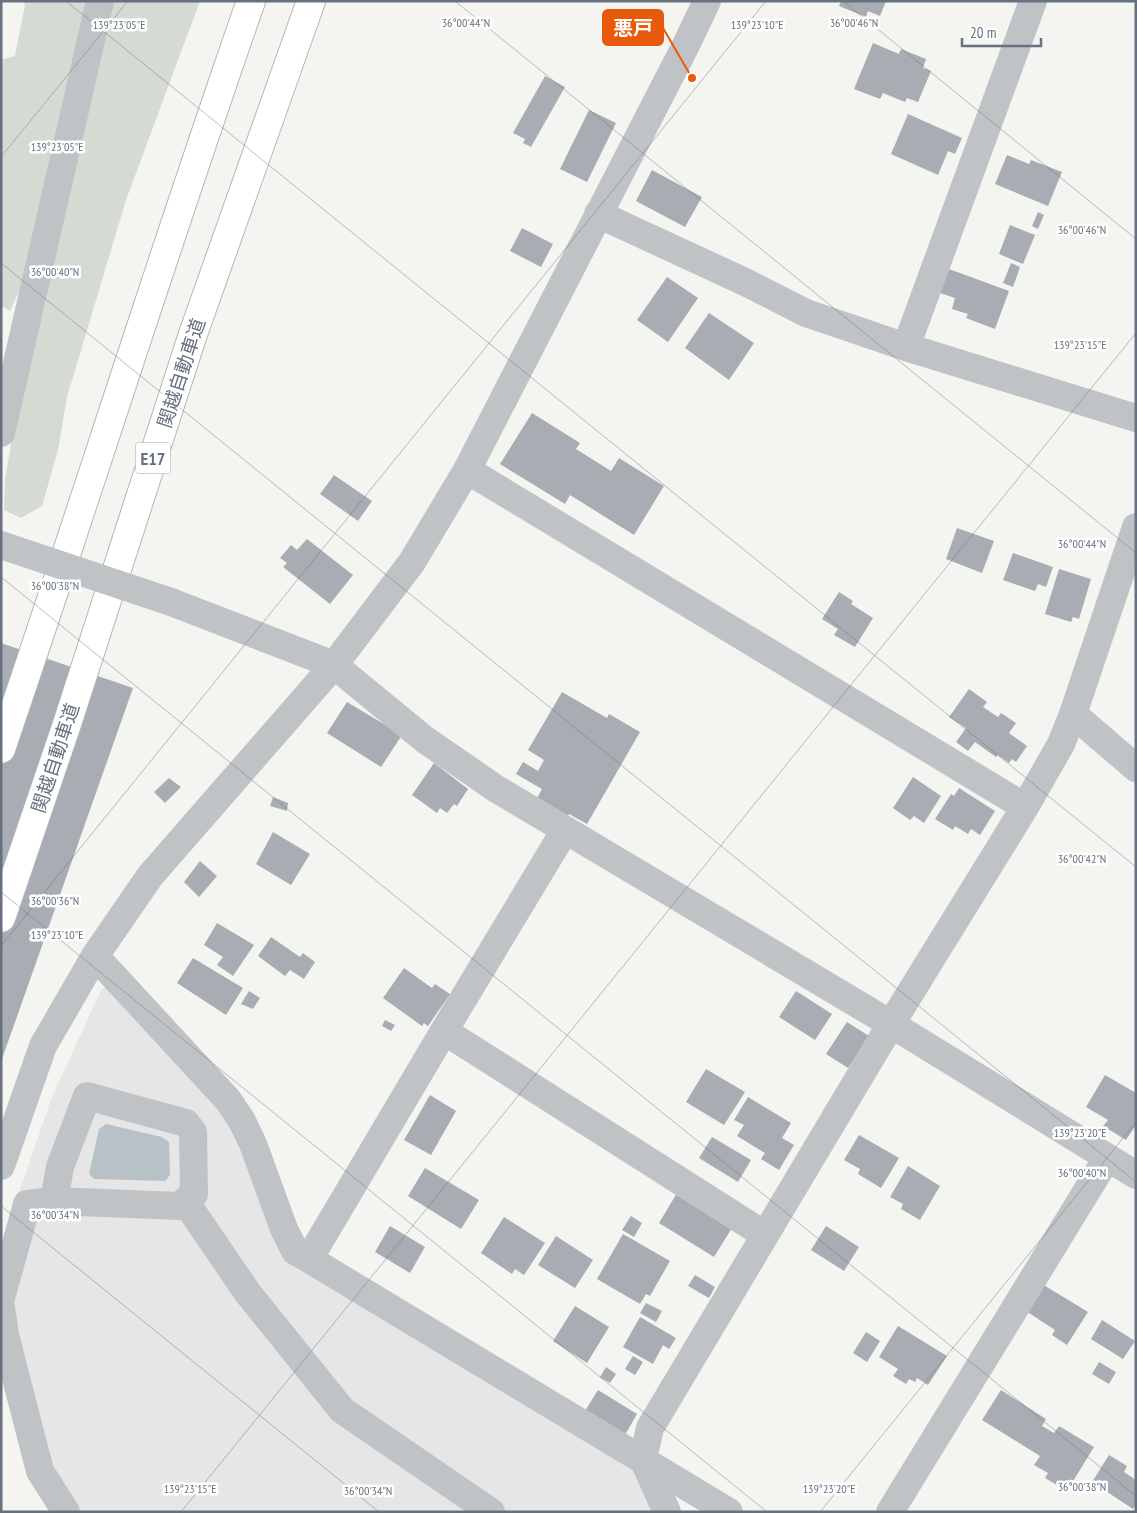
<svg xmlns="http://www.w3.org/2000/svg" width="1137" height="1513" viewBox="0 0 1137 1513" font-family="'PT Sans Narrow','Noto Sans JP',sans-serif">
  <rect width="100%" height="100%" fill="#f4f5f1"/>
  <path fill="#e5e6e5" d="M102 988H111L214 1103 234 1133 275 1242 294 1263 632 1470 653 1512H52L39 1496 19 1445 1 1375 16 1201 52 1097Z"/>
  <path fill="#d5dbd3" d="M24 1H92L33 260 10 311 1 306V60L15 56 25 5Z
    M109 1H200L126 200 67 397 58 450 42 506 21 518 4 510 5 479 22 381 45 306 66 170Z"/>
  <path fill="#b8c2c6" d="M106 1124 162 1137 169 1142 170 1175 165 1181 94 1179 89 1174 99 1129Z"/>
  <path fill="#a7adb3" d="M841 1H886L880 16 868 11 866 17 839 6Z
    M873 43 899 54 901 49 926 59 923 68 931 71 918 102 907 98 905 102 883 93 880 99 854 89Z
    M545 76 565 87 531 147 523 143 525 139 513 133Z
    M589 110 616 123 587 182 560 169Z
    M908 114 962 138 955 154 948 151 938 175 891 154Z
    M1007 155 1029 164 1031 160 1062 172 1048 206 995 184Z
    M652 170 702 197 685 227 636 201Z
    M1038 212 1044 215 1038 229 1032 226Z
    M1010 225 1035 235 1023 264 999 254Z
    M522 228 553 244 541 267 510 251Z
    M1011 263 1020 267 1013 287 1003 283Z
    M949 269 1009 291 995 329 966 318 968 314 952 309 955 298 940 293Z
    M667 277 698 298 668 342 637 320Z
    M709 313 754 343 729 380 685 348Z
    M532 413 580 443 576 449 611 471 619 458 664 486 634 535 570 495 565 504 500 464Z
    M334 475 372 501 358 521 320 494Z
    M957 528 994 541 982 573 946 559Z
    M307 539 353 575 330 604 283 567 287 563 280 558 291 545 297 550Z
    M1013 553 1053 567 1046 587 1038 584 1035 591 1003 580Z
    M1059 569 1091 579 1079 619 1073 617 1071 622 1045 614Z
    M839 592 853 601 851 604 873 618 855 647 834 635 838 629 822 619Z
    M1 643 133 688 2 1059H1Z
    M969 689 987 702 983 707 998 717 1001 713 1016 723 1009 733 1027 746 1016 762 1012 759 1009 763 998 755 996 757 975 742 968 751 956 742 966 728 949 717Z
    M562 692 607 718 609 714 640 732 587 824 569 814 566 819 535 802 542 789 516 774 523 762 538 771 544 760 528 750Z
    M347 702 402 735 381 767 327 733Z
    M434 763 468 789 457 806 454 804 447 813 440 808 437 813 412 795Z
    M913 777 941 796 924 823 914 816 910 820 893 808Z
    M169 778 181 787 165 803 154 792Z
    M959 788 995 811 980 835 971 829 968 834 955 826 953 830 935 819 951 794 954 796Z
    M273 797 288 803 287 811 270 806Z
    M273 832 310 854 291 885 256 864Z
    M200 861 217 876 199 897 184 882Z
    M217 923 254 945 233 976 217 965 223 957 204 945Z
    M271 937 300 957 303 953 315 962 304 979 290 970 285 976 258 956Z
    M193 958 243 988 226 1015 177 983Z
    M404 968 432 988 435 984 450 994 428 1026 424 1023 422 1026 383 998Z
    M249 991 260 998 253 1009 241 1004Z
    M796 991 832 1014 815 1040 779 1017Z
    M385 1020 395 1025 391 1031 382 1026Z
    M847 1022 869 1036 848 1068 826 1054Z
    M706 1069 745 1092 724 1125 686 1102Z
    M1105 1075 1136 1093V1125L1126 1140 1103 1126 1108 1120 1086 1107Z
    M430 1095 456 1111 431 1155 404 1140Z
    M748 1097 791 1123 782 1138 794 1145 779 1170 761 1159 765 1153 737 1136 744 1125 734 1120Z
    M859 1135 899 1158 881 1188 858 1174 860 1169 844 1160Z
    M712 1137 751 1160 738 1182 699 1158Z
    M908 1166 940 1186 920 1220 901 1209 903 1204 890 1197Z
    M425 1168 479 1200 461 1229 408 1196Z
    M677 1193 732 1228 714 1257 659 1223Z
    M631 1216 642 1223 634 1237 622 1230Z
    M504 1217 545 1243 524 1275 515 1269 512 1274 481 1253Z
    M390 1226 425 1247 410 1273 375 1252Z
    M826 1226 859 1247 844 1271 811 1250Z
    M623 1234 670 1261 650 1296 646 1294 640 1304 597 1279Z
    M556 1236 593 1260 575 1288 538 1265Z
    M695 1275 715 1287 709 1298 688 1286Z
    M1042 1284 1088 1312 1067 1345 1052 1335 1055 1330 1026 1311Z
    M646 1303 662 1311 656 1322 640 1313Z
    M575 1306 609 1327 587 1363 553 1341Z
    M640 1317 676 1338 669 1349 663 1345 653 1364 623 1347Z
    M1102 1320 1135 1341 1123 1359 1091 1339Z
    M898 1326 947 1356 928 1385 917 1378 915 1382 909 1379 906 1384 893 1376 898 1369 879 1357Z
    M866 1332 880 1341 867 1362 853 1353Z
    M633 1356 643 1362 635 1375 625 1369Z
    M1099 1362 1116 1372 1109 1384 1092 1374Z
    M606 1367 616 1374 610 1383 600 1377Z
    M598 1390 637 1414 625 1435 585 1411Z
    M1001 1390 1046 1419 1042 1426 1054 1433 1059 1426 1094 1447 1067 1491 1045 1478 1048 1473 1034 1465 1040 1456 982 1420Z
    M1109 1455 1127 1466 1124 1472 1136 1480V1504L1133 1509 1092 1482Z"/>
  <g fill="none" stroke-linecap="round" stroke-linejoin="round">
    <defs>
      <path id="highway" d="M1 749C86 500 164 249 251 1
        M1 918 67 724 192 337 311 1"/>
    </defs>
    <use href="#highway" stroke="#b3b6b9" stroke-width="30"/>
    <path stroke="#c0c3c6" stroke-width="28" d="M598 214 745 282 806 313 906 347 1136 418
      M906 347 1033 1
      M1 433 100 1
      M467 470 1025 807
      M171 602 334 665 424 739 495 788 891 1024 1136 1175
      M1073 714 1136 768
      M565 830 444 1031 309 1259 729 1512
      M95 956 228 1100 242 1121 253 1144 284 1229 295 1251 309 1259
      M444 1031 765 1235
      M87 1096 186 1123 193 1132 194 1194 179 1206 54 1201 60 1167Z
      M1 1166 43 1046 95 956 150 876 334 665 412 562 467 470 686 45 707 1
      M185 1201 247 1292 342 1410 491 1512
      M1 1298 27 1204 54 1201
      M1 1307 5 1335 40 1471 66 1512
      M667 1512 643 1459 650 1428 891 1024 1025 807 1061 744 1073 714 1136 527
      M890 1512 1107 1158"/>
    <use href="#highway" stroke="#fff" stroke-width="28"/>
    <path stroke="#c0c3c6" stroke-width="28" d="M1 545 171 602"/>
  </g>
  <path fill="none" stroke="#66727f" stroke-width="1" stroke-opacity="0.45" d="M66 1 1136 867M455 1 1136 553M843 1 1136 239M1 157 128 1M1 263 1136 1182M1 577 1136 1496M1 892 767 1512M1 946 766 1M1 1206 379 1512M181 1512 1136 333M820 1512 1136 1122"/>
  <g text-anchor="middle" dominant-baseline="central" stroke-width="5" stroke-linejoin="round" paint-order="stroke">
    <rect fill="#fff" stroke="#949ca5" stroke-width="1" x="135.5" y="442.5" width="35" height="31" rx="4"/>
    <g font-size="18" font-weight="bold" fill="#66727f">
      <text x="153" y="458">E17</text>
    </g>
    <g font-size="19" fill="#66727f" stroke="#fff">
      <text transform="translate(181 373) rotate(-72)">関越自動車道</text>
      <text transform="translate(55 758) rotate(-72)">関越自動車道</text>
    </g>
  </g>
  <g font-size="12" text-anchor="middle" fill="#66727f" stroke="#fff" stroke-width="5" stroke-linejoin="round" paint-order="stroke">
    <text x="466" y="27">36°00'44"N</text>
    <text x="854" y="27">36°00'46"N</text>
    <text x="119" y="29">139°23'05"E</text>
    <text x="757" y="29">139°23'10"E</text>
    <text x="57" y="151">139°23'05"E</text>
    <text x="1082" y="234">36°00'46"N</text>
    <text x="55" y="276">36°00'40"N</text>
    <text x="1080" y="349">139°23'15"E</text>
    <text x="1082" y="548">36°00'44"N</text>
    <text x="55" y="590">36°00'38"N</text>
    <text x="1082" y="863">36°00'42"N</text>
    <text x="55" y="905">36°00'36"N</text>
    <text x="57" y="939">139°23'10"E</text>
    <text x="1080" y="1137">139°23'20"E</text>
    <text x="1082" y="1177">36°00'40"N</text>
    <text x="55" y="1219">36°00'34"N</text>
    <text x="1082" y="1491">36°00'38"N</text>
    <text x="190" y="1493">139°23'15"E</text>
    <text x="829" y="1493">139°23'20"E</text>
    <text x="368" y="1495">36°00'34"N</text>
  </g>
  <path fill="none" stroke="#e8590c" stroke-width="2" d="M692 78L663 28"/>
  <circle fill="#e8590c" stroke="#fff" stroke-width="2" cx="692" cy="78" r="5"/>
  <rect fill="#e8590c" stroke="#e8590c" stroke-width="2" x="603" y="10" width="60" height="35" rx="5"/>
  <g font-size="20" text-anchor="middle" font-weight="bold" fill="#fff">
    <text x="633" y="35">悪戸</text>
  </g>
  <rect width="1137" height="1513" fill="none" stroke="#66727f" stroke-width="5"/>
  <path d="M962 38v8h79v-8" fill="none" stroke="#66727f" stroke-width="2.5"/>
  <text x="970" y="38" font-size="15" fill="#66727f" stroke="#ffffff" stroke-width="4" paint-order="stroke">20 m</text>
</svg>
